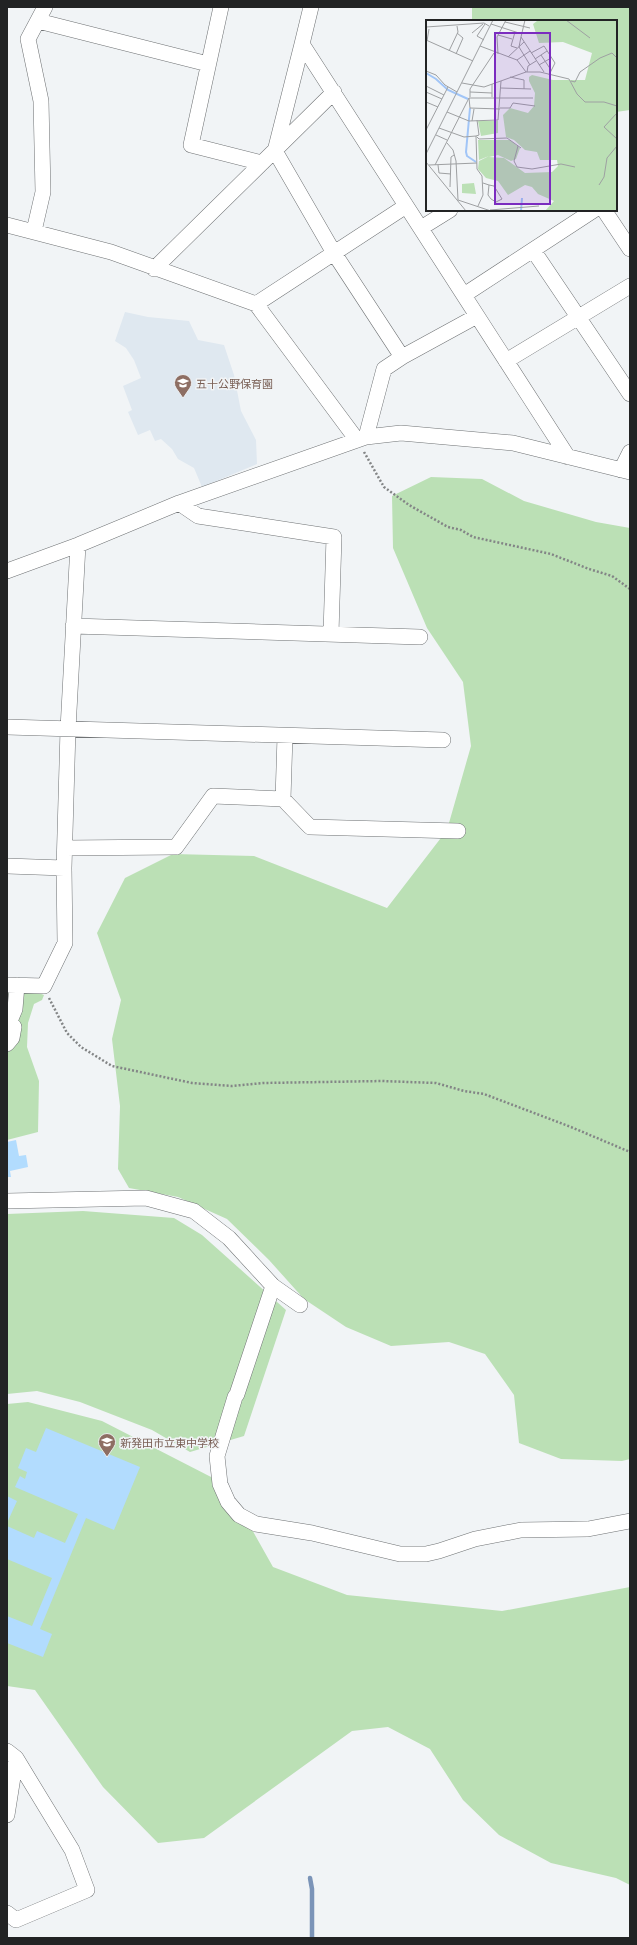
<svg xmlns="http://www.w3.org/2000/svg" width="637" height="1945" viewBox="0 0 637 1945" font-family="Lato,'Noto Sans JP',sans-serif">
  <rect width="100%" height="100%" fill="#f1f4f6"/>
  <path fill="#dfe8f0" d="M125 312 148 317 189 321 198 340 224 345 234 375 241 411 256 440 257 464 202 487 194 468 178 459 172 449 161 439 155 441 150 430 138 435 128 412 132 410 123 386 141 378 134 360 126 348 115 341Z"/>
  <path fill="#bbe0b5" d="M472 7H630V110L616 112V21H472Z
    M431 477 482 479 524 501 596 522 630 528V1459L622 1461 561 1459 519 1443 514 1395 485 1354 449 1342 391 1346 346 1327 304 1299 269 1260 227 1219 178 1197 129 1188 118 1169 120 1106 112 1039 121 1000 97 933 125 878 173 854 254 856 387 908 447 830 471 746 463 682 427 628 393 548 392 496Z
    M7 990 36 992 44 995 42 1000 34 1004 28 1023 27 1047 39 1081 38 1132 7 1140Z
    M83 1211 174 1218 202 1235 286 1310 244 1436 190 1452 152 1430 80 1402 37 1391 7 1394V1214Z
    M28 1402 102 1421 213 1478 246 1519 273 1567 347 1595 502 1611 630 1587V1885L616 1878 551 1863 499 1835 463 1800 430 1749 388 1727 352 1731 204 1838 158 1843 103 1787 35 1690 7 1686V1404Z"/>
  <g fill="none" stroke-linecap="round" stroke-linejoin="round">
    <path stroke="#7b94b8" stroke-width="4.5" d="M310 1878 312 1889V1938"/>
  </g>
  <path fill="#b2dcfe" d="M16 1140 19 1156 26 1155 28 1167 10 1171 11 1177H7V1142Z
    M46 1428 140 1467 114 1530 86 1518 40 1629 52 1634 43 1657 7 1643V1616L32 1626 52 1578 7 1559V1526L34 1538 37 1531 65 1543 78 1514 15 1487 20 1476 25 1479 27 1472 18 1468 26 1448 36 1452Z
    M7 1496 17 1501 7 1523Z"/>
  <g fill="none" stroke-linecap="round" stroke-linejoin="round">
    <defs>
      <path id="minor" d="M221 7 191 145 262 163
        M311 7 302 44 568 457
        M38 21 208 64
        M302 44 275 151 334 253 402 357
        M604 210 630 249
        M7 225 111 252 256 304 357 440
        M421 228 450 210
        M34 231 43 192 41 101 28 39 45 7
        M533 250 630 394
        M154 269 334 92
        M464 295 594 210
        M256 304 406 206
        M506 361 630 286
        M366 437 384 369 402 357 477 316
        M621 470 630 452
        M179 503 198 516 334 537 331 633
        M7 571 78 545 179 503 366 437 401 433 513 443 630 472
        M73 626 420 637
        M7 727 443 740
        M283 799 285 736
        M65 848 176 847 213 796 283 799 310 827 458 831
        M7 866 64 868
        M7 985 44 986 65 943 64 868 68 729 78 545
        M7 1021H10L14 1027 12 1038 7 1044
        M10 1021 15 1009 17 985
        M7 1201 146 1198 194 1211 229 1238 273 1286 300 1305
        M273 1286 237 1394 235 1397 217 1456 220 1484 228 1502 239 1515 256 1524 312 1533 400 1554H426L439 1551 475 1539 521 1530 588 1529 630 1521
        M7 1751 16 1758 72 1850 87 1890 16 1920 7 1913
        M7 1815 16 1758"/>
    </defs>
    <use href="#minor" stroke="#6f7274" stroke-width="16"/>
    <path stroke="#838586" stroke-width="2.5" stroke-dasharray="2 2" stroke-linecap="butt" d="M364 452 384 487 409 505 448 527 461 530 473 537 551 554 589 569 612 576 630 589
      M49 998 67 1033 81 1047 112 1066 192 1083 232 1086 263 1083 382 1081 436 1083 464 1091 484 1094 571 1127 630 1152"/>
    <use href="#minor" stroke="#fff" stroke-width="15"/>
  </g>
  <defs>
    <symbol id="school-pin" viewBox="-11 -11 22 30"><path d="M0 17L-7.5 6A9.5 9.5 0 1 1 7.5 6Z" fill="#8d6e63" stroke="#f1f4f6"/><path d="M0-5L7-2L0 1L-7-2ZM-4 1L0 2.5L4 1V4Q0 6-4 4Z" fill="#fff"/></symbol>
  </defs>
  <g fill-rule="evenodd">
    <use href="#school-pin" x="173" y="373" width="20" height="27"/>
    <use href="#school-pin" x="97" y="1432" width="20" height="27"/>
  </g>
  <g text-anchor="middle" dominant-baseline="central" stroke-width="3" stroke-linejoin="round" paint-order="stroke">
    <g font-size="11" fill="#785e54" stroke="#f1f4f6" text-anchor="start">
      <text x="196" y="383">五十公野保育園</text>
      <text x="120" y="1442">新発田市立東中学校</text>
    </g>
  </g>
  <g transform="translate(426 20)">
    <rect width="191" height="191" fill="#f1f4f6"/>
    <path d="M108 0H191V191H119L128 181 112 174 106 167 99 165 82 175 72 161 60 158 52 149 53 141 63 136 53 140 52 120H84L94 128 90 139 85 141 72 135 63 137 78 138 99 153 126 152 132 146 131 140H114L111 132 99 130 88 120 80 117 77 95 84 88 102 93 108 86 109 73 103 61V57L106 55 127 60H159L166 33 137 22 113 23 107 4 111 1ZM52 101H72V113L55 116ZM48 163 50 174 36 173V164Z" fill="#bbe0b5"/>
    <path fill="none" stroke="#a1c5f7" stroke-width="2" d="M0 53 10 59 22 70 42 79M44 88 40 132 41 136 50 142M95 191 96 178"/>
    <path fill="none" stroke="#9ea0a2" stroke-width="1" d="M99 0 95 17 118 52M140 0 164 18M79 2 104 8M65 4 96 14M0 7 58 3 63 6M89 12 85 26 91 28M46 13 57 4M72 15 86 19M95 17 93 27 104 45M0 20 47 41M58 20 51 16 59 4M1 21 3 9M54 26 91 40 100 52M23 31 32 12 31 6M105 33 118 26 129 43 123 55M30 34 37 18 31 13M72 34 71 17 80 0M115 35 125 50M82 37 98 22M109 39 121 31M91 40 104 31M113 45 125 38M0 51 10 55 19 65 31 72M101 52 102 46 110 41M84 57 98 60V69M145 61 149 62 154 52 174 38 186 33 191 38M36 63 58 67 100 52H114L143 59 151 74 159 82H178L191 86M0 66 18 75M75 68 105 69M0 72 16 79M44 72 66 73M44 77V69L68 33M66 77V64M43 78H107M43 78 44 88 74 89M0 82 12 87M74 88H84L87 83 109 86M21 92 43 101 72 100 75 61M191 93 178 107 191 119M51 100 53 115 50 116 51 149 56 156 57 175 52 186M46 101 48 89M13 108 38 117 50 116M0 110 22 67M10 115 21 120M51 117 53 119 81 118 95 128M21 123 27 130 30 141 32 180 65 191M92 126 88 141 91 147 106 149 135 144 149 147M0 134 67 0M0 142 40 191M3 145 51 143M9 145 43 78M12 145 13 153 25 154M57 163 63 165 68 166 76 179 70 182 65 179 62 175 63 165M173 165 178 157 181 138 191 126M24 167 25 137 28 135M64 190 113 186"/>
    <path fill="#7b2cbf" fill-opacity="0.15" stroke="#7b2cbf" stroke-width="2" d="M69 13H124V184H69Z"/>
    <rect width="191" height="191" fill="none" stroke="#222324" stroke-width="2"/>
  </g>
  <rect width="637" height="1945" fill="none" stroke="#222324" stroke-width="16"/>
</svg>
